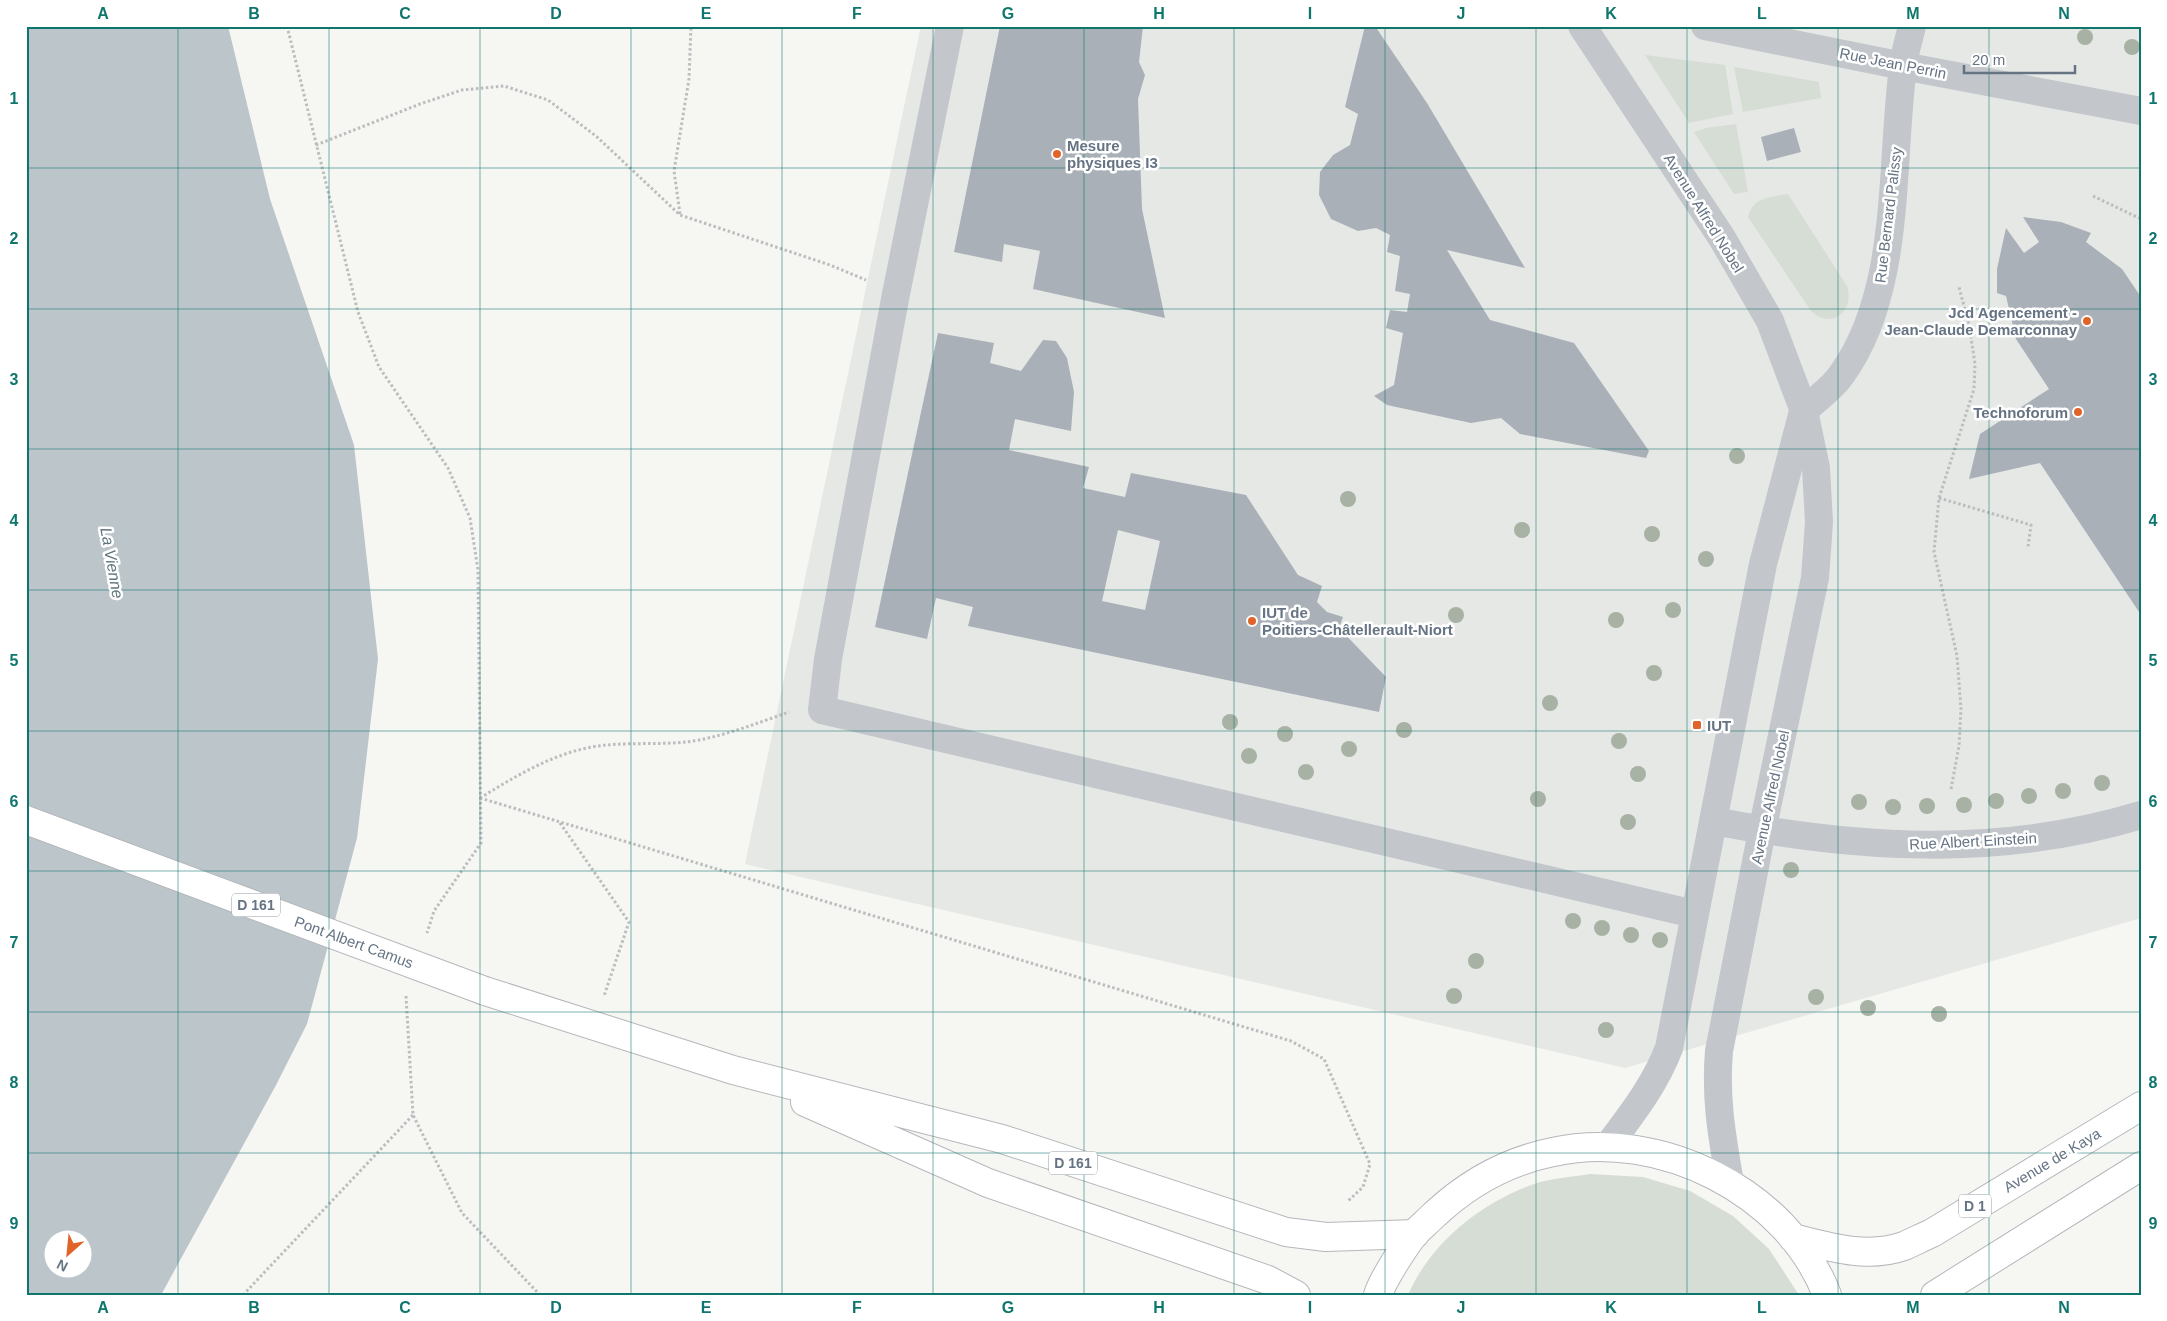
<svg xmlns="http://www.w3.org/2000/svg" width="2167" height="1321" viewBox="0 0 2167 1321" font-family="Helvetica,sans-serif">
  <rect width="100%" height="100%" fill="#f6f6f3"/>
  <path fill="#e6e8e6" d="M921 26H2141V918L1625 1068 745 864Z"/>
  <path fill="#d6ddd4" d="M1645 55 1725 65 1733 114 1689 123Z
    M1734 67 1819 82 1821 98 1743 112Z
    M1736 124 1748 192 1734 194 1694 132 1706 128Z
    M1788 194 1847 286C1855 312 1831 330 1811 311L1748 217C1753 197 1770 197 1788 194Z
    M1590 1174 1643 1177 1690 1191 1733 1216 1769 1249 1799 1295H1408C1431 1242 1483 1201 1537 1183 1553 1178 1573 1177 1590 1174Z"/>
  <path fill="#bbc5ca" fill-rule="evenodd" d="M26 26H228L270 199 354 445 378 659 357 838 307 1024 275 1087 161 1295H26ZM52 1238H82V1268H52Z"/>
  <path fill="#a9b0b7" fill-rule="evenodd" d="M1000 26H1143L1139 62 1145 75 1138 99 1142 209 1165 318 1033 289 1040 251 1004 244 1002 262 954 252Z
    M1365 26H1375L1427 103 1525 268 1447 250 1490 320 1574 343 1649 451 1646 458 1520 434 1501 418 1471 423 1387 405 1374 396 1394 385 1403 333 1386 328 1390 310 1407 312 1410 294 1395 291 1400 256 1387 252 1390 235 1376 228 1358 231 1331 219 1319 195 1320 172 1333 155 1350 145 1358 114 1345 107Z
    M1794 128 1801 152 1767 161 1761 137Z
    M2023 217 2061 222 2091 233 2086 242 2122 269 2141 297V615L2040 463 1969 479 1980 434 2049 389 2016 339 2006 296 1997 293V269L2006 228 2024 253 2039 242Z
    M938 333 994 343 990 363 1021 371 1043 340 1056 341 1067 358 1074 392 1071 431 1015 419 1009 450 1089 467 1083 488 1125 497 1131 473 1246 495 1298 575 1322 586 1317 602 1327 612 1343 617 1339 628 1386 677 1379 712 968 626 973 607 936 598 927 639 875 627ZM1118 530 1160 541 1145 610 1102 601Z"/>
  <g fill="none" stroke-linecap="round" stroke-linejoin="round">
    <defs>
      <path id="major" d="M485 991 733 1070 1002 1139 1286 1232 1326 1237 1415 1234
        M805 1102 988 1183 1268 1280 1296 1295
        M1793 1238C1829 1247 1867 1259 1904 1246 1913 1242 1923 1237 1932 1233L2141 1106
        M1378 1295C1382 1281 1405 1245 1415 1233 1421 1227 1428 1221 1434 1215 1467 1184 1508 1161 1553 1152 1659 1128 1788 1192 1827 1295
        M1935 1295 2141 1166"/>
    </defs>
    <use href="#major" stroke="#b4b8bc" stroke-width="30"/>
    <path stroke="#bbbdbf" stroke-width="3" stroke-dasharray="2.5 2.5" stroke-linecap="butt" d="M287 26 358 312 379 367 448 468 470 518 478 570 481 843 434 911 427 933
      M316 145 420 104 462 90 504 86 548 100 596 136 680 215 830 265 866 280
      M2093 196 2141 219
      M680 214 674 171 689 79 691 26
      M1939 498 2031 525 2028 547
      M1951 789 1959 746 1961 709 1957 656 1934 552 1939 498 1974 389 1975 364 1969 325 1959 287
      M480 798 1291 1041 1324 1059 1370 1164 1363 1187 1347 1202
      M480 798C516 776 555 752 598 746 627 742 657 745 686 742 719 738 758 723 789 712
      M560 823 629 922 604 996
      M406 996 413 1115 462 1213 540 1295
      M243 1295 413 1115"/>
    <path stroke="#c3c6ca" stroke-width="28" d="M950 26 896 294 828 659 822 710 1694 914
      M1582 26 1722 238 1770 321 1804 411 1816 468 1819 522 1815 578 1762 831 1719 1051C1715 1099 1722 1136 1730 1183
      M1705 26 1903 66 2141 111
      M1804 411C1816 399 1833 388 1842 374 1902 291 1890 164 1903 67 1904 54 1909 40 1912 26
      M1714 821C1857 849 1999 858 2141 815
      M1608 1146C1631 1115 1655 1085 1669 1048L1763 564 1802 415"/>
    <use href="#major" stroke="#fff" stroke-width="28"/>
    <defs>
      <path id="major-bridge" d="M26 820 485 991"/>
    </defs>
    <use href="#major-bridge" stroke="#b4b8bc" stroke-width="30" stroke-linecap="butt"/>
    <use href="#major-bridge" stroke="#fff" stroke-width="28"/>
  </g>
  <g fill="#a7b2a4">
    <circle cx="2085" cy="37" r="8"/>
    <circle cx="2132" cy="47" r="8"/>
    <circle cx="1737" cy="456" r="8"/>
    <circle cx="1348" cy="499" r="8"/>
    <circle cx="1522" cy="530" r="8"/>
    <circle cx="1652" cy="534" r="8"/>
    <circle cx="1706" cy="559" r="8"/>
    <circle cx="1673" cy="610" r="8"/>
    <circle cx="1456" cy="615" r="8"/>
    <circle cx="1616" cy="620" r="8"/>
    <circle cx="1654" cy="673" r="8"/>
    <circle cx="1550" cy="703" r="8"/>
    <circle cx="1230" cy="722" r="8"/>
    <circle cx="1404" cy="730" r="8"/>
    <circle cx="1285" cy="734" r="8"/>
    <circle cx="1619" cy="741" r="8"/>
    <circle cx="1349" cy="749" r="8"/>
    <circle cx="1249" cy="756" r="8"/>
    <circle cx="1306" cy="772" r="8"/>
    <circle cx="1638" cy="774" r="8"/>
    <circle cx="2102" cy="783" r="8"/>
    <circle cx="2063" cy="791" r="8"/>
    <circle cx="2029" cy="796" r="8"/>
    <circle cx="1538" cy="799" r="8"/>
    <circle cx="1996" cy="801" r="8"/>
    <circle cx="1859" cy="802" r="8"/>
    <circle cx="1964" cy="805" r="8"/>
    <circle cx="1927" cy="806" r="8"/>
    <circle cx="1893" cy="807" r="8"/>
    <circle cx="1628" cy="822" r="8"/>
    <circle cx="1791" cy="870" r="8"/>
    <circle cx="1573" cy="921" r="8"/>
    <circle cx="1602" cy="928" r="8"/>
    <circle cx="1631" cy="935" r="8"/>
    <circle cx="1660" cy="940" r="8"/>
    <circle cx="1476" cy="961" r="8"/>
    <circle cx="1454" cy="996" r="8"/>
    <circle cx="1816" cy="997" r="8"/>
    <circle cx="1868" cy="1008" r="8"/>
    <circle cx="1939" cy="1014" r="8"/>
    <circle cx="1606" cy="1030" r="8"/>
  </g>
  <path fill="none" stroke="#0f766e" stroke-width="1" stroke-opacity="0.55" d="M178 26V1295M329 26V1295M480 26V1295M631 26V1295M782 26V1295M933 26V1295M1084 26V1295M1234 26V1295M1385 26V1295M1536 26V1295M1687 26V1295M1838 26V1295M1989 26V1295M26 168H2141M26 309H2141M26 449H2141M26 590H2141M26 731H2141M26 871H2141M26 1012H2141M26 1153H2141"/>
  <g fill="#e06329" stroke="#fff" stroke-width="2">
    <circle cx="1057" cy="154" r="5"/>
    <circle cx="2087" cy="321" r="5"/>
    <circle cx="2078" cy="412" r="5"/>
    <circle cx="1252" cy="621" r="5"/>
    <rect x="1692" y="720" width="10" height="10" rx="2.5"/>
  </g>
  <g text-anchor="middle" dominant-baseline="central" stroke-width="5" stroke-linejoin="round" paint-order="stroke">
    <g fill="#fff" stroke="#939da8" stroke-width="1">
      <rect x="232" y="893.5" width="48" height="23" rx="4"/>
      <rect x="1049" y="1151.5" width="48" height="23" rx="4"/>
      <rect x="1959" y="1194.5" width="32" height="23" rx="4"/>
    </g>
    <g font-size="14" font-weight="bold" fill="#657383">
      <text x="256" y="905">D 161</text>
      <text x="1073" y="1163">D 161</text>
      <text x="1975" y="1206">D 1</text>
    </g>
    <g font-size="15" fill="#657383" stroke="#fff">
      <text transform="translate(1893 63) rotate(11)">Rue Jean Perrin</text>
      <text transform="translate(1704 213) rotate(58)">Avenue Alfred Nobel</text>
      <text transform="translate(1888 215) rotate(-83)">Rue Bernard Palissy</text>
      <text transform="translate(1770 797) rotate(-78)">Avenue Alfred Nobel</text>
      <text transform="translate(1973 841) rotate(-3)">Rue Albert Einstein</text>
      <text transform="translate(354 942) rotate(20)">Pont Albert Camus</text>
      <text transform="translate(2052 1160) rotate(-31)">Avenue de Kaya</text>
    </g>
    <g font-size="15" font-weight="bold" fill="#657383" stroke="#fff" text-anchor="start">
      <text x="1067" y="145">Mesure<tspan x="1067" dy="17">physiques I3</tspan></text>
      <text x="2077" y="312" text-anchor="end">Jcd Agencement -<tspan x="2077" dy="17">Jean-Claude Demarconnay</tspan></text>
      <text x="2068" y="412" text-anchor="end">Technoforum</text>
      <text x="1262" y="612">IUT de<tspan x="1262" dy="17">Poitiers-Châtellerault-Niort</tspan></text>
      <text x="1707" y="725">IUT</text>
    </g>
    <g font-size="16" font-style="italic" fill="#61757f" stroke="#fff">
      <text transform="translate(112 563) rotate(80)">La Vienne</text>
    </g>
  </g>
  <rect width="2167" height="1321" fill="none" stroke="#ffffff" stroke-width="55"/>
  <g transform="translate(68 1254) rotate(207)"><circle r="24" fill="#ffffff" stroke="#c1c7cd"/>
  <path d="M0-4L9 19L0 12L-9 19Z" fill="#e06329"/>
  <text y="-8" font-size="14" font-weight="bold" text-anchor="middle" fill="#657383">N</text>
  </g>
  <path d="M1964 65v8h111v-8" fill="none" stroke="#657383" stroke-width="2.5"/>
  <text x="1972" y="65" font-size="15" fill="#657383" stroke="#ffffff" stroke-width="4" paint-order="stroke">20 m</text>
  <rect x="28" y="28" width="2112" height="1266" fill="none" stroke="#0f766e" stroke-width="2"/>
  <g font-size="16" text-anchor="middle" font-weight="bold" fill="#0f766e">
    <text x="103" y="19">A</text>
    <text x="254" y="19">B</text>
    <text x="405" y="19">C</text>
    <text x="556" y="19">D</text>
    <text x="706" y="19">E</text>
    <text x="857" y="19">F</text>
    <text x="1008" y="19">G</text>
    <text x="1159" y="19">H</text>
    <text x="1310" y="19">I</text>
    <text x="1461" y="19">J</text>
    <text x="1611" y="19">K</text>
    <text x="1762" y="19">L</text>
    <text x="1913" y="19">M</text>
    <text x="2064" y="19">N</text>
    <text x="14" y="104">1</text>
    <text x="2153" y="104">1</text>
    <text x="14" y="244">2</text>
    <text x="2153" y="244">2</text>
    <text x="14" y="385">3</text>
    <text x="2153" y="385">3</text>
    <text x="14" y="526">4</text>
    <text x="2153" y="526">4</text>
    <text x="14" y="666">5</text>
    <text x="2153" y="666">5</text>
    <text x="14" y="807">6</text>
    <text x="2153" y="807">6</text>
    <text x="14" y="948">7</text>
    <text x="2153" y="948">7</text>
    <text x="14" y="1088">8</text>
    <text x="2153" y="1088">8</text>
    <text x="14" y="1229">9</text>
    <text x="2153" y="1229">9</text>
    <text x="103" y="1313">A</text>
    <text x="254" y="1313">B</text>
    <text x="405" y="1313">C</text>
    <text x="556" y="1313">D</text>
    <text x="706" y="1313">E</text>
    <text x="857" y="1313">F</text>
    <text x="1008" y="1313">G</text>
    <text x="1159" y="1313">H</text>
    <text x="1310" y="1313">I</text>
    <text x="1461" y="1313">J</text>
    <text x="1611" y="1313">K</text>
    <text x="1762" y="1313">L</text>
    <text x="1913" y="1313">M</text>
    <text x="2064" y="1313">N</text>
  </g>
</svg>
